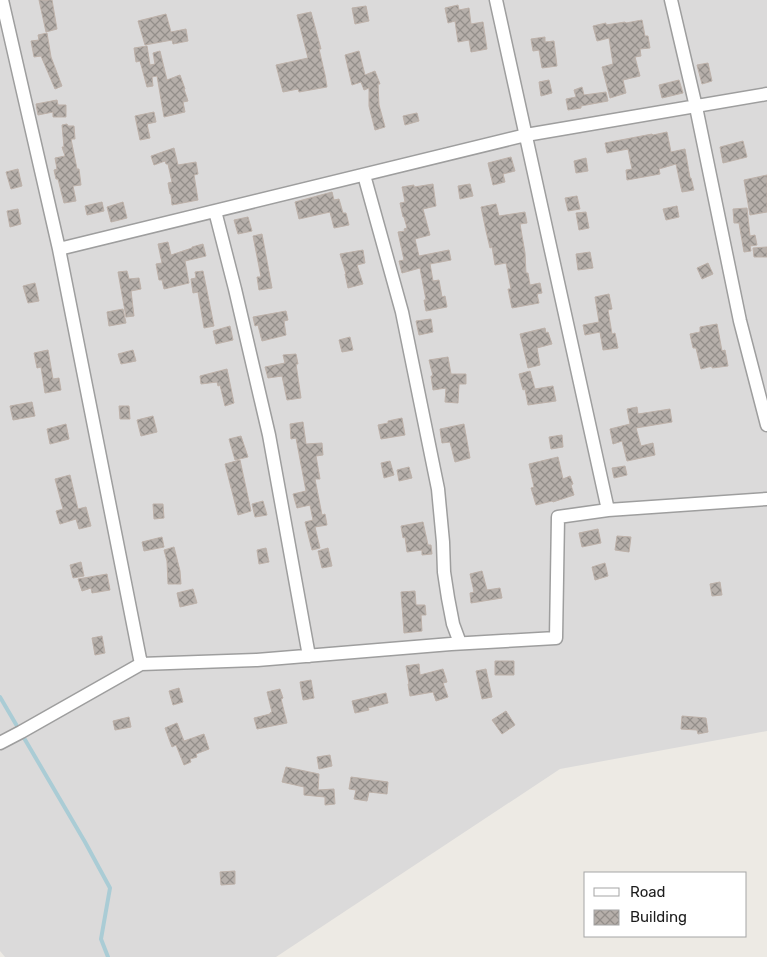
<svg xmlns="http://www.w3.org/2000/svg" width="767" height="957" viewBox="0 0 767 957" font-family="Rubik,sans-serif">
  <defs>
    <pattern id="building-cross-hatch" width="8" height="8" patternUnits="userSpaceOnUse" patternTransform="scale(1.25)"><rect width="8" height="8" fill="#b6afaa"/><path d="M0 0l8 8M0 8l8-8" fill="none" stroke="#938e8a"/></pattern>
  </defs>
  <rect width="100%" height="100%" fill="#edeae4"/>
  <path fill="#dbdada" d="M0 0H767V731L560 769 276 957H5L0 951Z"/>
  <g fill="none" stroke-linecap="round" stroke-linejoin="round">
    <path stroke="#aaccd5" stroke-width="4" d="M0 697 85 842 110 888 101 939 108 957"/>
  </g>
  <path fill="url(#building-cross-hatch)" stroke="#bdb1a9" d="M39 0H52L57 29 46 32Z
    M458 5 459 10 469 8 471 24 483 22 487 49 471 52 469 40 458 42 455 21 448 23 445 8Z
    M366 6 369 21 355 24 352 8Z
    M311 12 321 49H319L325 75 327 87 299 92 298 89 283 92 276 65 308 58 297 15Z
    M166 14 171 32 186 29 188 41 173 44 172 40 145 45 138 21Z
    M642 20 645 36H648L650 48 640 49 641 56 635 57 640 76 623 80 626 93 610 98 602 67 613 64 609 38 597 41 593 26 606 23V25L625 22 626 23Z
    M47 33 51 57 62 86 55 89 41 56 34 57 31 41 39 40 38 35Z
    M545 37V42L554 41 557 66 542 68 539 50 533 51 531 39Z
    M147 46 150 65 155 64 153 53 160 51 167 80 180 75 185 89H184L188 101 183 102 185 112 164 117 157 76 152 77 153 86 147 87 140 61 136 62 134 48Z
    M359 51 365 75 375 71 380 84H378L379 105 385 127 375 130 369 106V88L364 90 361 82 352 85 345 55Z
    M708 63 712 81 702 84 697 65Z
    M549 80 552 93 541 96 539 82Z
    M679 80 683 93 662 98 659 85Z
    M582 87 584 95 606 92 608 101 581 106V108L568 110 566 99 576 97 574 90Z
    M57 100 58 105H66V117H53V112L38 115 36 104Z
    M154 112 156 122 147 124 150 138 140 140 135 116Z
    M417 113 419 121 405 125 403 116Z
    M67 124 68 126H74L75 139H71L77 169H79L81 185 73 186 76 201 64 203 58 179H56L54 170 57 169 55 158 65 156 62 147H64L62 125Z
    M667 132 671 152 685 149 690 178H691L694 190 682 192 676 164 659 169 660 174 627 180 626 170 632 169 628 149 607 153 605 143 652 134 653 135Z
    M743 141 747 157 723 163 720 147Z
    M174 148 178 165 196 162 198 174 194 175 198 200 172 205 171 194H170L168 183 172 182 168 164H166L165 161 154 165 151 156Z
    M511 157 515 171 503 174 505 182 493 185 488 163Z
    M586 158 588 171 576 173 574 161Z
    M18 169 22 186 11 189 6 172Z
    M767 175V212L750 215 744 180Z
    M433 184 436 206 423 209 430 235 415 239 419 256 449 250 451 260 430 264 433 281 439 280 442 297 445 296 447 307 426 311 424 300H426L420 268 402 273 399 261 404 260 398 232 405 231 404 229 407 228 404 217H403L400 203 405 202 402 187 414 185V187Z
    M470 184 473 196 460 199 458 186Z
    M332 192 334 200 339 199 343 213H346L349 225 334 228 330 212 299 219 295 202Z
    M577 196 580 209 568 211 565 198Z
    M102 202 104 211 87 215 85 206Z
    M123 202 127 218 111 222 107 207Z
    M496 204 499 216 525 212 527 223 520 224 525 253 526 273H528L530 285 540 283 542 293 537 294 539 303 512 308 508 289H511L506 263 495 265 492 247 490 248 486 231 481 207Z
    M677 206 679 217 666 220 663 209Z
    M747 208 750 236 755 235 757 245 750 246 751 251 744 252 739 223H734L733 209Z
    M18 209 21 224 10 227 7 211Z
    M586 212 589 228 579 230 576 213Z
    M248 217 252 231 238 234 234 220Z
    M262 234 272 288 259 290 257 277H261L253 236Z
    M168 242 171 255 192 248V247L203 244 206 256 185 261 189 283 164 289 162 280H159L156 264 162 263 158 244Z
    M767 247V257H754L753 248Z
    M363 250 365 263 357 265 363 284 348 288 345 274H346L340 254Z
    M590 252 593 268 578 270 576 254Z
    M708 263 713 274 702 279 697 268Z
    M127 271 129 279 139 278 141 289 131 291 134 316 126 317 118 272Z
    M203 271 214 326 204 328 198 292 193 293 191 279 196 278 195 272Z
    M35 283 39 301 28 303 23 286Z
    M609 294 612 309 608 310 612 334 615 333 618 348 603 350 600 332 585 335 583 325 599 322 595 297Z
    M123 309 126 323 109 326 107 312Z
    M286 311 288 320 284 321 286 335 262 341 258 325 255 326 253 317Z
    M431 319 433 332 419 335 416 321Z
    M717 324 722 351 725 350 728 366 712 368V366L701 369 696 348H693L690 334 700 332V327Z
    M230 326 233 340 216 344 213 331Z
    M545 328 546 333 548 332 552 344 537 348 540 365 528 368 520 334Z
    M350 337 353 350 342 352 339 340Z
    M48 350 53 379 59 378 61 390 45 393 41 367 37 368 34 353Z
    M133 350 136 361 121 364 118 354Z
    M296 354 298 364H296L301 398 287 400 282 376 268 378 265 367 285 363 283 355Z
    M448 357 451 374H466V384H459L458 403 445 402 446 388 433 390 431 376H433L429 360Z
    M227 369 234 403 225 406 220 385 218 386 217 382 201 384 200 376Z
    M530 371 535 389 553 386 556 401 528 405 525 389 523 390 519 374Z
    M32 402 35 416 13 420 10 406Z
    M119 406H129L130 419H120Z
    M637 407 638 414 670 409 672 422 636 428 641 446 653 443 655 455 627 461 622 441 613 444 610 429 630 424 627 409Z
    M153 416 157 432 141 436 137 420Z
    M402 418 405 435 381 439 378 425 388 423V421Z
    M303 422 306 444 322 443 323 455 316 456 320 479H315L322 515 325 514 327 525 315 527 320 548 312 550 305 522 313 520 310 505 297 508 293 494 306 491 296 438 291 439 290 424Z
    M66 424 69 439 50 444 47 429Z
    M464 424 470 458 455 462 450 442 442 443 440 429Z
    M562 435 563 447 551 449 549 437Z
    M241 436 248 457 235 460 229 439Z
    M558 457 563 479 570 476 573 484 571 485 574 495 553 502 552 501 536 505 531 488 534 487 529 464Z
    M240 460 251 511 238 515 225 464Z
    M390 461 394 475 384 478 381 463Z
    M625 466 627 475 614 478 612 468Z
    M409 467 412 478 399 481 397 470Z
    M70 475 78 509 86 507 91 526 79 529 76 519 60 524 56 511 63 509 55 479Z
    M263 501 267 515 255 517 252 504Z
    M153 504H163L164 518 154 519Z
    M423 522 428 545H431L432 554 422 555V550L407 552 405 537 403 538 401 526Z
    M598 529 601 543 582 547 579 533Z
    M617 536 631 537 629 552 615 550Z
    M162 537 164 547 144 551 142 542Z
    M174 547 180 571 181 584H168L167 561 164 550Z
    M266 548 269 562 259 564 257 550Z
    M328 548 332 566 322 568 318 551Z
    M81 562 84 576 73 578 70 565Z
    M605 563 608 576 595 580 592 567Z
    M482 571 487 590 500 588 502 598 471 603 470 593 474 592 470 574Z
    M107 574 110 590 92 593 91 588 82 591 78 579Z
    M720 582 722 595 712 596 710 584Z
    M193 589 197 603 180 607 177 593Z
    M415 591 416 605H425L426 615H421L422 631 404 633 401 592Z
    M102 636 105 653 95 655 92 638Z
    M495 661H514V675H495Z
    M419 664 420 675 443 669 447 682 443 683 448 697 436 701 433 692 410 696 408 684H409L406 666Z
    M486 669 492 697 482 699 476 671Z
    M311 680 314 698 303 700 300 682Z
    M179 688 183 702 173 705 169 691Z
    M280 689 283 698 281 699 287 723 257 729 254 718 270 714V713L272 712 267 692Z
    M386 693 388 703 368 708 369 710 355 713 352 701Z
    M506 711 515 725 502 734 492 720Z
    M682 716 706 718 708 732 698 734 697 730 681 729Z
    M129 717 131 727 115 730 113 721Z
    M177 723 184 741 204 734 209 749 196 754 197 757 190 759 191 762 184 765 176 745 172 747 165 728Z
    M330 755 332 766 319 769 317 757Z
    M286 767 319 774 318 790 334 789 335 804 325 805V797L304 795V787L282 782Z
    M351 777 388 782 387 794 369 792 367 801 354 799 356 790 349 789Z
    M235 871V884L221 885 220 872Z"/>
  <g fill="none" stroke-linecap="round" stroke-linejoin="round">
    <defs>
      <path id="minor" d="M2 0 59 249 141 664
        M496 0 608 510
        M671 0 696 107 740 321 767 425
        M364 175 402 312 438 489 443 542 444 572 448 598 453 624 460 643
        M215 211 235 289 269 435 309 656
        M59 249 526 135 767 94
        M0 743 21 732 141 664 257 660 451 644 556 638 558 517 608 510 767 499"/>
    </defs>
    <use href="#minor" stroke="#9e9e9e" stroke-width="15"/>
    <use href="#minor" stroke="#fff" stroke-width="12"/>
  </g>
  <rect x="584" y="872" width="162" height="65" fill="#ffffff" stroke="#a5a5a5"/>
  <rect x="594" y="888" width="25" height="8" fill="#ffffff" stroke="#a5a5a5"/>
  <text x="630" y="897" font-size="15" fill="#1d1d1d">Road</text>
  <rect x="594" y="910" width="25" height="15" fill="url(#building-cross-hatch)" stroke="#a5a5a5"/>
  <text x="630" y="922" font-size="15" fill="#1d1d1d">Building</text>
</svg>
